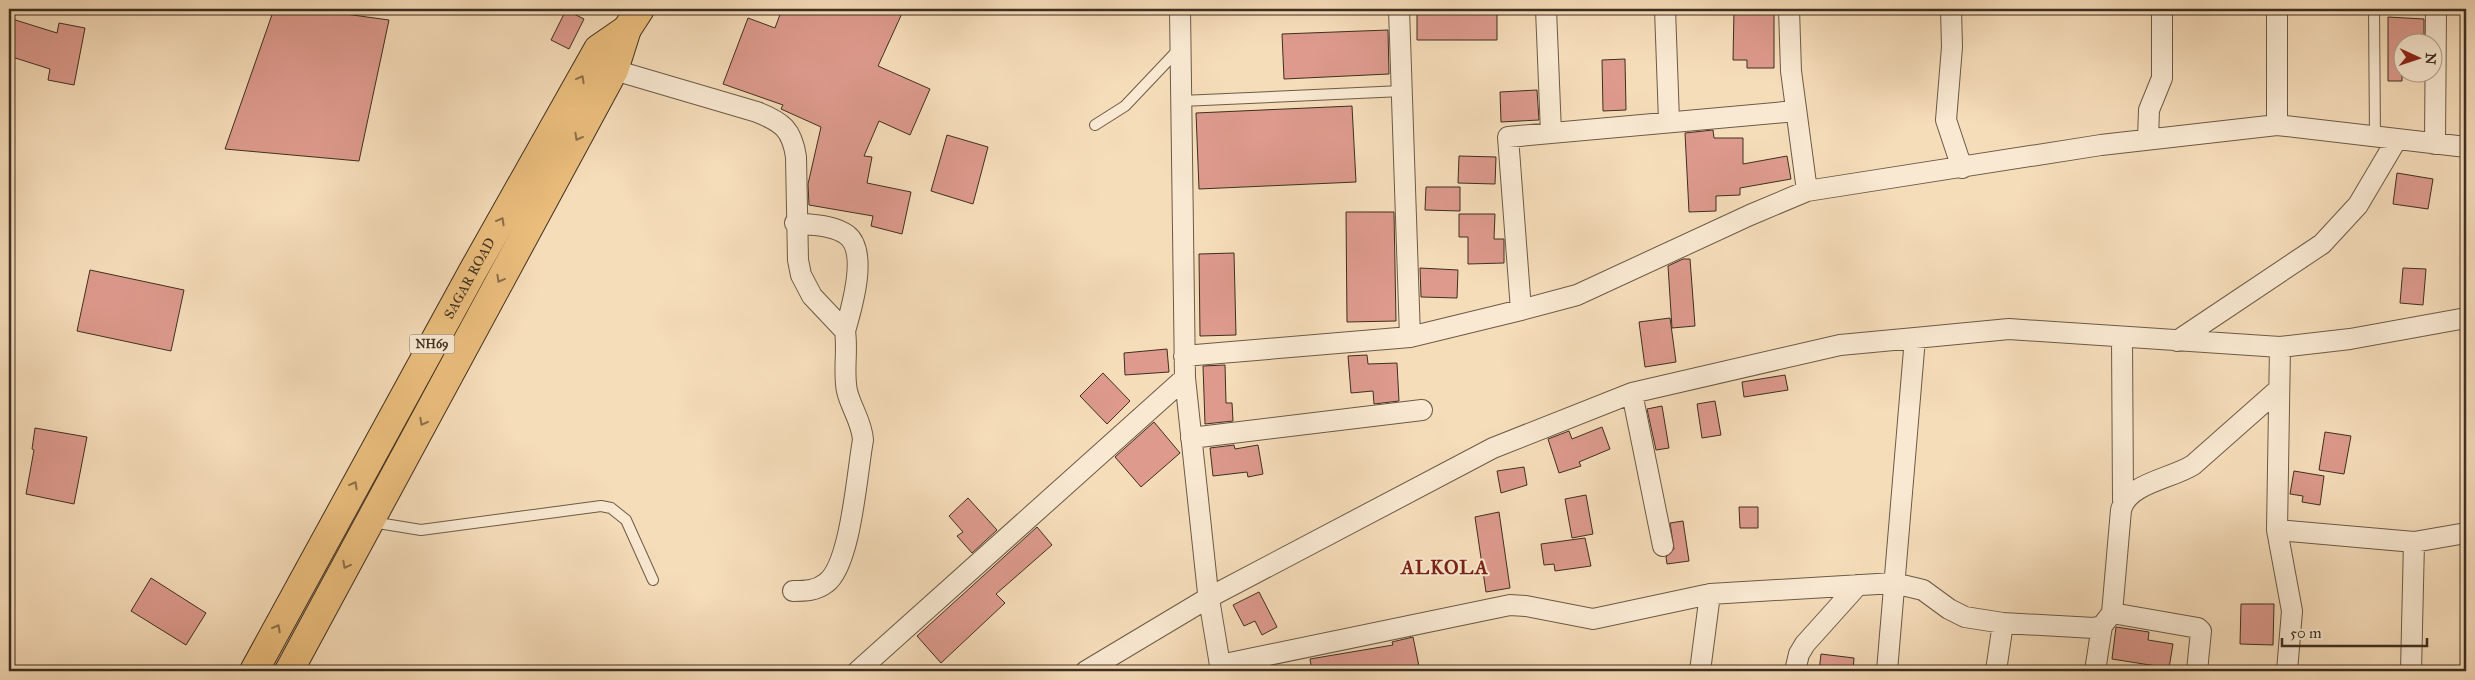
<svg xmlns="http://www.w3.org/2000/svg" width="2475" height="680" viewBox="0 0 2475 680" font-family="'IM FELL Great Primer',serif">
  <rect width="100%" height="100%" fill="#f6ddba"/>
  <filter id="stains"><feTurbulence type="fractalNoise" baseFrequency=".004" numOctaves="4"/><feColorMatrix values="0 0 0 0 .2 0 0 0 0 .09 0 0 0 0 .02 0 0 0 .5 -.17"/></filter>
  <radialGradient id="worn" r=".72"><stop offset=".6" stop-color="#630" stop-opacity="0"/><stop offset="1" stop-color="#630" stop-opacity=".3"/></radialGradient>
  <path fill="#dd9a8d" stroke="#3e2f20" d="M274 9H309L389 20 359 161 225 149Z
    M782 9H904L878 66 930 89 910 135 879 121 864 156 872 157 867 183 911 192 902 234 871 226 873 216 809 205 808 184 821 127 781 109 783 105 723 84 748 18 775 28Z
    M1417 9H1497V40H1417Z
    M1734 9H1774V68H1747V60H1733Z
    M566 10 584 19 569 49 551 40Z
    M2388 17 2424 19V42H2402V81H2388Z
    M9 18 57 33 59 23 85 28 74 85 48 80 50 69 9 56Z
    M1388 30 1389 74 1284 79 1282 34Z
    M1625 59 1626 110 1603 111 1602 60Z
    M1537 90 1539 120 1501 122 1500 92Z
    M1352 106 1356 182 1199 189 1196 113Z
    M1713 130 1714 138H1743V164L1787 156 1791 179 1740 188V195L1716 196V211L1689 212 1685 133Z
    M947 135 988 147 973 204 931 191Z
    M1459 156 1496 157 1495 184 1458 183Z
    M2397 173 2433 179 2428 209 2393 204Z
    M1426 187H1460V211L1425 210Z
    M1346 212H1394L1396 321 1347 322Z
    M1459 214H1495L1494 239H1504V263L1468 264V237H1459Z
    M1234 253 1236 335 1200 336 1199 254Z
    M1683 259H1690L1695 326 1672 328 1668 266Z
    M1420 268 1458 270 1457 298 1421 297Z
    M2403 268 2426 269 2423 305 2400 303Z
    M90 270 184 290 171 351 77 331Z
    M1670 318 1676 362 1645 367 1639 322Z
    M1167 349 1169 372 1125 375 1124 353Z
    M1367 355 1368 364 1397 363 1399 401 1374 404 1373 391 1351 393 1348 356Z
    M1225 365 1226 403H1232L1233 421 1205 424 1203 366Z
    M1103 373 1130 401 1107 424 1080 396Z
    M1785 375 1788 390 1744 397 1742 382Z
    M1715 401 1721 435 1702 438 1697 404Z
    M1662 406 1669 448 1656 450 1647 409Z
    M1154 422 1180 453 1141 487 1115 457Z
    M1602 427 1610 449 1579 462 1581 466 1559 473 1548 439 1569 431 1572 439Z
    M35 428 87 437 74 504 26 494 34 450 32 449Z
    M2325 432 2351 436 2344 474 2319 470Z
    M1234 445 1235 449 1258 445 1263 474 1248 477 1247 472 1213 476 1210 448Z
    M1524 467 1527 485 1501 493 1497 471Z
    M2294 471 2324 476 2320 505 2302 502 2303 496 2290 494Z
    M1586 495 1593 534 1572 538 1565 499Z
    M968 498 997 530 972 553 957 536 963 532 949 516Z
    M1739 507H1758V528H1740Z
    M1499 512 1510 588 1486 592 1475 517Z
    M1683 521 1689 561 1667 564 1666 557 1674 549 1670 523Z
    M1037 527 1052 545 996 594 1005 603 941 663 917 636Z
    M1585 538 1591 566 1555 571 1554 564 1544 565 1541 544Z
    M151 578 206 613 186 645 131 611Z
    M1259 592 1277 627 1262 635 1255 621 1244 626 1233 605Z
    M2241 604H2274L2273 645 2240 644Z
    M2116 627 2149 632 2148 640 2173 644 2169 668 2112 659Z
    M1413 637 1420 671H1312L1310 659 1393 645 1392 642Z
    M1821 654 1854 658 1853 671H1819Z"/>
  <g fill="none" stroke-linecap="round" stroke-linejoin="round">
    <defs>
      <path id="lane" d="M2374 9 2375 137
        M1181 101 1402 91
        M1095 125 1125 106 1179 49
        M372 522 421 530 601 506 611 508 626 520 653 580"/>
      <path id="street" d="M1180 9 1185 378 1208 593 1221 671
        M1399 9 1410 337
        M1546 9 1551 133
        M1665 9 1669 121
        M1789 9 1791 71 1807 191
        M1951 9 1952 47 1946 120 1962 168
        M614 70 757 112C782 122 792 129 796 157L798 260 801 275 812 296 845 331C848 351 843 372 847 391 851 408 862 422 863 440 857 472 851 565 826 583 816 591 805 591 793 591
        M2277 125V9
        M2148 139 2149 110 2162 78V9
        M2435 144 2436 9
        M795 223C812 225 834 225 847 235 869 252 851 310 845 331
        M1521 310 1508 137 1796 111
        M2122 337 2123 501
        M2177 341 2322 244 2358 205 2397 139
        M2280 347 2277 530 2292 611 2287 671
        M1184 356 1410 337 1521 310 1577 295 1750 215 1807 191 2101 145 2277 125 2466 147
        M1632 393 1663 546
        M1191 438 1422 410
        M2277 530 2414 542 2466 533
        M2112 613 2198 628 2201 631 2197 671
        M1220 665 1510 605 1526 606 1593 619 1710 594 1894 583 1923 590 1949 609 1965 617 2003 623 2094 628 2102 626 2112 613 2121 510C2128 483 2171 479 2193 465L2279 389
        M858 671 1185 378
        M1086 671 1208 598 1493 448 1632 393 1840 345 1915 338 2009 329 2280 347 2350 339 2466 318
        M1700 671 1710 594
        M1795 671 1799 654 1805 644 1858 585
        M1887 671 1915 338
        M1996 671 2003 623
        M2095 671 2102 626
        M2411 671 2414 542"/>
      <g id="highway">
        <path id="s1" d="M254 671 474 269 598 49 627 29"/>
        <path d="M289 671 614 70 627 29 640 9"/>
      </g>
    </defs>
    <use href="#lane" stroke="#6c5a46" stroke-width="12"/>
    <use href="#street" stroke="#6c5a46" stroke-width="22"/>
    <use href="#highway" stroke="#3e2f20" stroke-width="30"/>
    <use href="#lane" stroke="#f9e9d2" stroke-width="10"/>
    <use href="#street" stroke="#f9e9d2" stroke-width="20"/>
    <use href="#highway" stroke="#ebbe7d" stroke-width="28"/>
  </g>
  <defs><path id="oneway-chevron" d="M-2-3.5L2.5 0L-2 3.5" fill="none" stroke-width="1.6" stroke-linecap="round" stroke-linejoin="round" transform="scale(1.25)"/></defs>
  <g stroke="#8c6f4a">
    <use href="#oneway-chevron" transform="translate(581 79) rotate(-61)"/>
    <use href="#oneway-chevron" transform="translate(578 137) rotate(119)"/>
    <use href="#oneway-chevron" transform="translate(501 221) rotate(-61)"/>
    <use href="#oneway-chevron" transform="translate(500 279) rotate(119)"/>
    <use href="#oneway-chevron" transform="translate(423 422) rotate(118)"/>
    <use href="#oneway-chevron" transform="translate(354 485) rotate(-61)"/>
    <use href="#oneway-chevron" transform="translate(346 565) rotate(118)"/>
    <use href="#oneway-chevron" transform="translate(277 628) rotate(-62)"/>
  </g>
  <g text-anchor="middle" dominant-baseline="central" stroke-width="4" stroke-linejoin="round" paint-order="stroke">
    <rect fill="#f9e9d2" stroke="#766755" stroke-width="1" x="409.5" y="334.5" width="45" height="19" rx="4"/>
    <g font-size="12" font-weight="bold" fill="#3e2f20">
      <text x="432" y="344">NH69</text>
    </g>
    <g font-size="14" fill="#3e2f20" stroke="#f9e9d2">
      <text stroke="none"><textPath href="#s1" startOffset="448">SAGAR ROAD</textPath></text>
    </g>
    <g font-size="19" font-weight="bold" letter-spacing="1" fill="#7a1f14" stroke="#f9e9d2">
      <text x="1445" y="567">ALKOLA</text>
    </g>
  </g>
  <rect width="2475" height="680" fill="none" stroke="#f6ddba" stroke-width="30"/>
  <rect x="10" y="10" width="2455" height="660" fill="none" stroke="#3e2f20" stroke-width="2.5"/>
  <rect x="15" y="15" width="2445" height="650" fill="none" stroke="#3e2f20"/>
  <g transform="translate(2418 58) rotate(93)"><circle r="24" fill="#f9e9d2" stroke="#ae9f8b"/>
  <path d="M0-4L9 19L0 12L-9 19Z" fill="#8f2418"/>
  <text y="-8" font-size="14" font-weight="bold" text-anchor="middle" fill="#3e2f20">N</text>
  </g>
  <path d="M2282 638v8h145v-8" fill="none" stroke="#3e2f20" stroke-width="2.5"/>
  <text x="2290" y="638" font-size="15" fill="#3e2f20" stroke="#f9e9d2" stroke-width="4" paint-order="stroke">50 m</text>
  <rect width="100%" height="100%" filter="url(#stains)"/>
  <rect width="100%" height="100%" fill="url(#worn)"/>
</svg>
